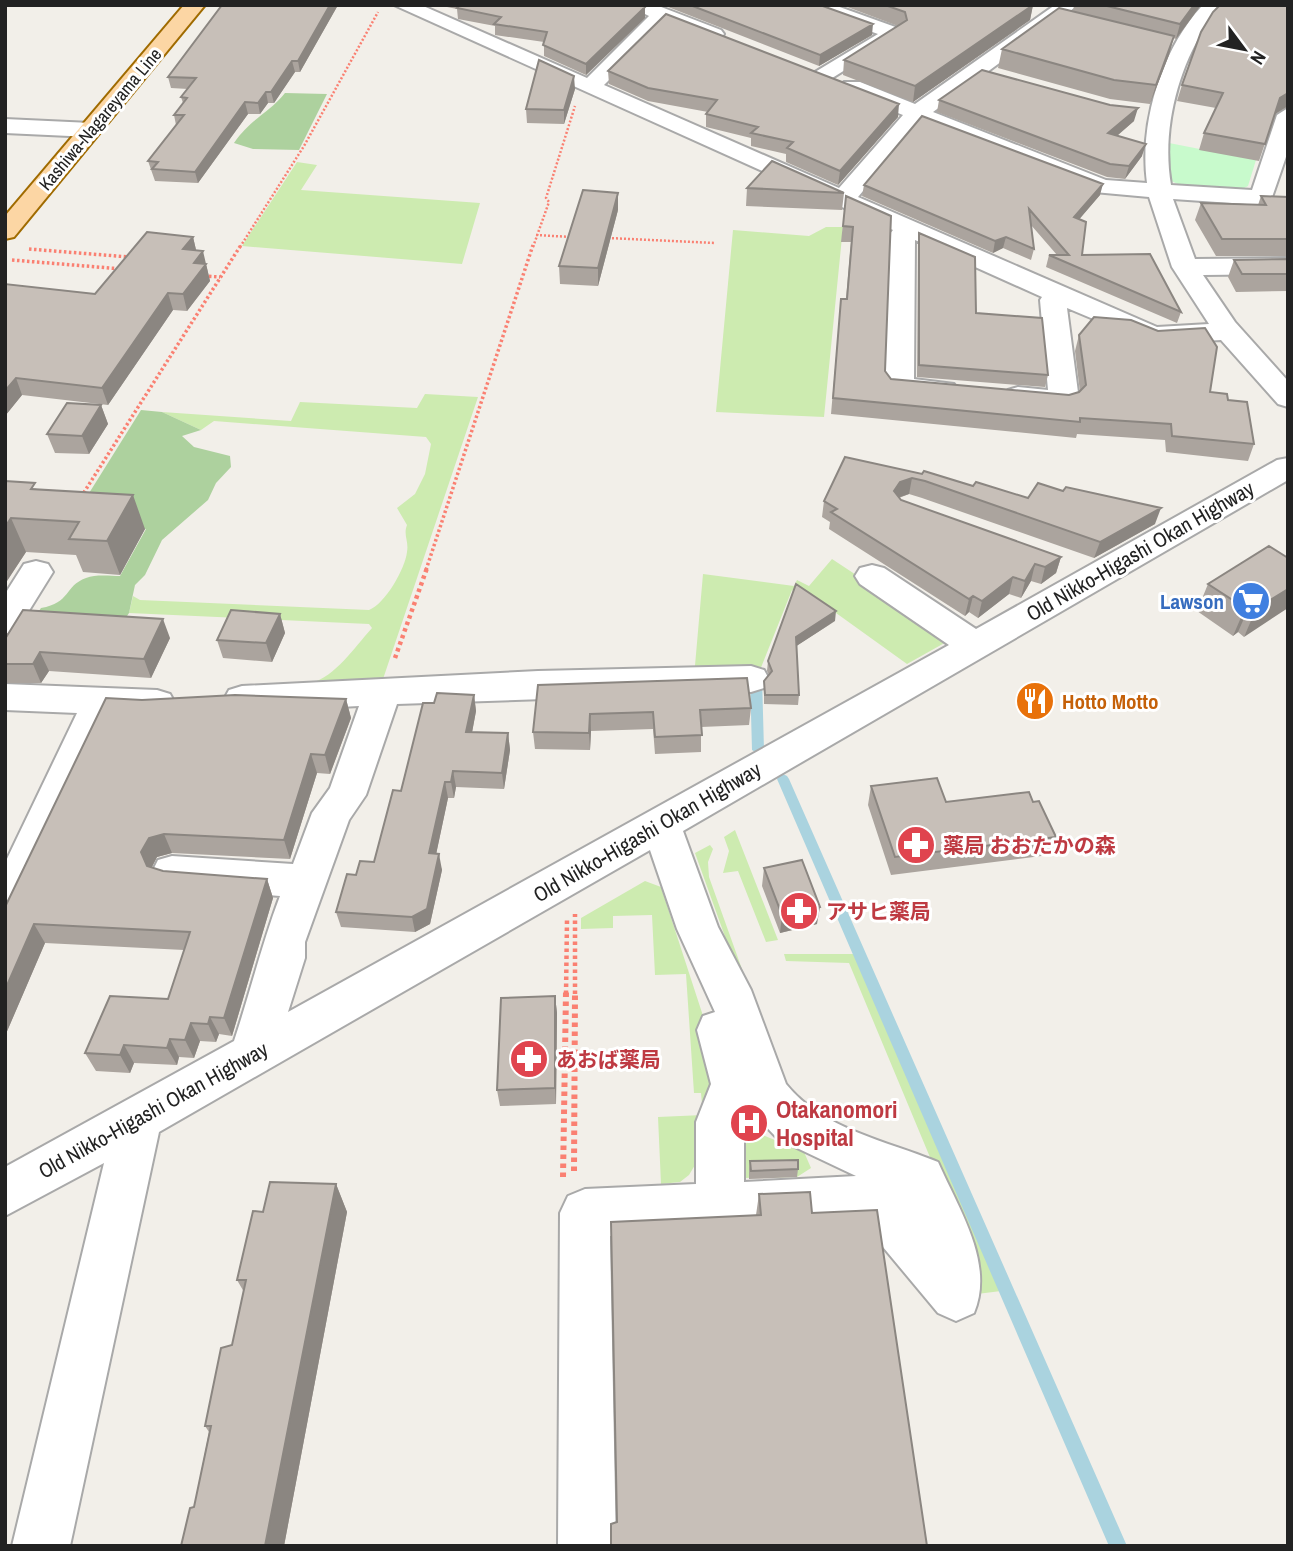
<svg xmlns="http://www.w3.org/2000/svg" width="1293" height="1551" viewBox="0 0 1293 1551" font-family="'Archivo Narrow','Noto Sans JP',sans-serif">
  <rect width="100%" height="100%" fill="#f2efe9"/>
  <path fill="#cdebb0" d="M297 162 317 165 301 190 480 203 462 264 242 246Z
    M826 227H843L824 417 716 412 733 230 809 236Z
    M425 394 478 397 381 685 310 684C337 675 353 649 372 628L369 624 129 613 133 596 140 600 369 610C385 604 405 569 407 552 409 541 403 535 407 525L397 508 415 494 425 474 431 444 426 437 214 421 201 430 162 412 291 421 300 402 417 408Z
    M832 559 944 633 948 641 907 664 811 595 804 599 792 590 758 675 694 677 703 574 794 586 797 580 809 586Z
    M735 830 778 940 766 942 738 871 723 873 729 851 724 837Z
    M710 845 713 849 708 862 709 877 786 1092 783 1098 695 853Z
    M645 881 661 887 721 1071 702 1127 695 1165 689 1175 680 1182 661 1184 658 1117 703 1115 701 1093H694L686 974 655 975 652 915 613 916V928L581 929V918Z
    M784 954H857L1001 1291 977 1294 972 1258 849 963 786 961Z
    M760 1134 804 1152 811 1168 797 1177 744 1178C743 1158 738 1141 760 1134Z"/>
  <path fill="#add19e" d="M285 93 327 94 299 150 253 149 234 143C250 119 268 114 285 93Z
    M141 410 162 412 201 430 182 436 194 447 230 456 231 467 216 483 208 500 162 540 145 575 135 585 129 613 118 630 34 618 41 608C71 603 64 586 86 578 96 574 110 576 120 576L146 529 71 522Z"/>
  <path fill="#c8facc" d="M1169 143 1256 160 1248 186 1242 189 1178 184 1171 181Z"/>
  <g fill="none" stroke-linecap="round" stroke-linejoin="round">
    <path fill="#aad3df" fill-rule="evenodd" d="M756 673 762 677 764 750 758 754 752 750 750 677Z
      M783 774 787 776 789 779 1127 1546H1109L777 779 779 776Z"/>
    <defs>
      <path id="minor" d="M394 5H421L587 78 649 16 627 5H656L721 30 724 34 721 38 714 40 666 23 604 85 839 188 903 115 844 92 841 87 844 82H860L915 104 1055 5H1078L933 112 1106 180 1147 183C1139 124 1161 51 1201 7L1226 5C1219 14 1210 20 1204 29 1176 74 1162 133 1171 185L1252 190 1277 115 1288 108V151L1270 203 1261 205 1173 199 1195 259 1288 258V274L1203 275 1235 322 1288 381V407L1278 404 1221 340 1153 344 1067 308 1079 400 1074 406 1064 409 1008 402 1003 396 1008 390 1018 387 1048 390 1040 300 1042 297 915 240 914 379 954 384 958 390 954 396 944 399 889 393 885 387 889 235 893 230ZM921 122 1094 192 1149 197 1172 267 1209 324 1157 327 858 197Z
        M805 5H834L901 29 904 33 829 80H815L811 76 815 72 878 34 808 9Z
        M5 119 91 123 102 130 91 137 5 133Z
        M1288 458V480L683 831 718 927 751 990 786 1084C822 1129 887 1141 938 1162 958 1208 995 1263 974 1313L956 1321 938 1313 863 1223 610 1236 616 1546H558L560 1213 568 1196 585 1189 696 1184V1122L711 1084 697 1030 703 1016 715 1012 677 929 650 850 159 1132 70 1546H12L104 1163 5 1216V1167L234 1041C250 993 262 943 280 896L172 888 158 884 152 872 158 860 172 856 293 864 312 813 330 788 359 706 242 712 229 708 224 699 229 690 242 686 538 671 751 666 764 670 769 679 764 688 751 692 397 704 366 795 349 820 305 942V958L288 1012 949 645 860 584 855 576 860 568 872 565 884 568 976 629 1277 460ZM751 1111 778 1139 856 1176 744 1182V1125Z
        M36 561 48 564 53 572 17 630 5 634V594L24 564Z
        M5 684 157 690 170 694 175 703 170 712 157 716 113 714 20 919 5 924V863L77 713 5 710Z"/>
      <path id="major" d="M184 5H205L14 237 5 239V216Z"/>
    </defs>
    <use href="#minor" stroke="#a9a9a9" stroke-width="4"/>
    <use href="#major" stroke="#a06b00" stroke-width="4"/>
    <path stroke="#fa8072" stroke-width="2.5" stroke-dasharray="2 2" stroke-linecap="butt" d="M536 235 571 237
      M608 238 715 243
      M240 247 304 146 378 12
      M533 247 549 202 546 198 575 106"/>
    <path stroke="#fa8072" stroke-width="3.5" stroke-dasharray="2.5 2.5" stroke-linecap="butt" d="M29 249 129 257
      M12 260 122 269
      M204 276 220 277
      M81 497 241 245
      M426 570 533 245"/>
    <path stroke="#fa8072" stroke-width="4.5" stroke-dasharray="3.5 3.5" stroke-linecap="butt" d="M395 658 427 568
      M566 994 567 920
      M575 994V914"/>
    <path stroke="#fa8072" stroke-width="6" stroke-dasharray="4.5 4.5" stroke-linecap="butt" d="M574 1171 575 992
      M563 1177 566 992"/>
    <use href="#minor" fill="#fff" fill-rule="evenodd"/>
    <use href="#major" fill="#fcd6a4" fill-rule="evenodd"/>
  </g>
  <path fill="#aba49e" d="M222 5H338L300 72H295L274 103H268L260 114H248L198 183 155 181 148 161 176 125 174 115 183 103 181 97 188 89 171 88 168 77Z
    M437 5H641L645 7V18L586 75 544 56V42L495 35V26L458 19 457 9Z
    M663 5H820L872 35 819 66Z
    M842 5H1033L1030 20 913 102 843 75 844 60 898 26Z
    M1074 5H1201L1176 39 1173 38 1169 55 1150 104 1110 99 998 68 1002 49 1073 12Z
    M1288 5V106L1275 114 1259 161 1199 150 1204 133 1216 108 1177 101 1182 85Z
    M608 71 898 117 838 185 786 162V154L751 146V138L706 127V114L708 112 648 101 609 84Z
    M575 89 564 124 527 123 526 109Z
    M939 100 1134 121 1117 136 1142 156 1125 179 1107 177 937 112Z
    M864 185 1100 195 1079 219 1082 255 1181 312 1177 323 1046 267 1049 255H1057L1031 225 1034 249 1031 260 1003 248 993 253 862 196Z
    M747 188 844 193 842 210 746 206Z
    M846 196 885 371 891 379 1069 395 1080 392 1075 351 1079 335 1228 400 1254 444 1248 461 1166 452 1165 440 1077 434 1076 438 831 414 841 299H846L851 242H841Z
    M1261 196 1288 197V256H1216L1195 220 1201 203 1258 205Z
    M618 210 598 286 560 284 559 266Z
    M919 233 976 313 1048 375 1045 387 917 377 918 244Z
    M193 237 196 250 207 267V268L210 281 187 311 173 310 108 405 22 395 5 416V284L95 294Z
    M1288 259V291L1236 292 1228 277 1234 260Z
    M101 405 108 424 89 454 55 453 47 434Z
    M845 457 973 486 1155 524 1094 558 922 498 909 494 899 498 901 500 1061 557 1056 573 1041 584 1031 581 1021 598 1009 594 978 618 969 612 965 616 829 529 830 522 822 517 824 501Z
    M5 481 37 489 145 529 120 575 83 572 76 555 26 552 5 584Z
    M1288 558 1244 637 1238 632 1233 636 1197 611 1208 584Z
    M280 614 285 633 272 662 223 658 217 640Z
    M835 621 796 646 799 695 798 705 764 704V681L769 675 767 671 768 661Z
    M170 638 151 678 49 671 41 683H5V639Z
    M538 685 751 708 749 725 701 727V752L655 754 653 729 591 731 590 750 535 749 533 732Z
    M474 695 476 711 472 732 508 733 510 750 504 789 456 787 454 798H448L436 854 442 870 430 924 415 932 341 927 336 912 356 875 374 862 434 703Z
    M346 699 351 718 330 774 317 773 290 859 172 853 157 857 151 868 163 871 267 879 273 898 232 1036 219 1034 216 1042 200 1041 194 1058 179 1057 177 1065 134 1063 130 1073 96 1071 85 1053 168 999 184 950 45 943 5 1036V907L142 700Z
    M871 786 946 802H1033L1056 837 1049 855 891 875 868 805Z
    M764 868 817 924 780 933 762 886Z
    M555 996 557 1013 556 1104 500 1106 497 1090Z
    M750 1161 798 1169 797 1177 749 1179V1169Z
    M336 1184 347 1212 284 1546H181L194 1507 209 1432 205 1426 232 1345 244 1292 237 1280 263 1212Z
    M810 1192 617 1522 756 1215 759 1194Z"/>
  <path fill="#8b8681" d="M330 5H338L300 72 298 61Z
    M1033 5 1030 20 913 102 915 86Z
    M1194 5H1201L1176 39 1180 24Z
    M645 7V18L586 75V64Z
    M873 24 872 35 819 66 820 55Z
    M1174 36 1169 55 1150 104 1156 85Z
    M292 61 295 72 274 103 271 92Z
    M574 76 575 89 564 124V110Z
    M266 92 268 103 260 114 258 103Z
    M1288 93V106L1275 114 1280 98Z
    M245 102 248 114 198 183 195 172Z
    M899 104 898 117 838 185 840 171Z
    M1138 108 1134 121 1105 146 1108 133Z
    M1146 144 1142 156 1125 179 1129 166Z
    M1103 184 1100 195 1071 229 1074 217Z
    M618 193V210L598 286V268Z
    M193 237 197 254 183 249Z
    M1006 237 1003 248 993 253 995 241Z
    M203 251 210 281 187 311 183 294 194 263Z
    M168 293 173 310 108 405 102 388Z
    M16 378 22 395 5 416V391Z
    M101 405 108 424 89 454 82 436Z
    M912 478 909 494 897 498 894 491 900 482Z
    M133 495 145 529 120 575 107 541Z
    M1161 508 1155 524 1094 558 1100 542Z
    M11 518 26 552 5 584V527Z
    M1061 557 1056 573 1041 584 1045 567Z
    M1035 564 1031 581 1021 598 1025 581Z
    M1013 577 1009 594 978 618 982 601Z
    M1288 589V608L1244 637 1256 609Z
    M973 596 969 612 965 616 969 599Z
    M1250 605 1238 632 1233 636 1245 608Z
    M836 611 835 621 795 647 796 637Z
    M280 614 285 633 272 662 266 643Z
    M163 619 170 638 151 678 144 659Z
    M40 652 49 671 41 683 33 664Z
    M474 695 476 711 469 749 466 732Z
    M346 699 351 718 330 774 325 755Z
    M590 714 591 731 590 750 589 733Z
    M508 733 510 750 504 789 502 773Z
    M311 754 317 773 290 859 284 840Z
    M453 771 456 787 454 798 451 782Z
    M445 782 448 798 433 869 429 853Z
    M164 834 172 853 157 857 150 871 156 885 141 852 149 838Z
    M439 854 442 870 430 924 415 932 412 917Z
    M267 879 273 898 232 1036 224 1018Z
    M820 907 817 924 780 933 782 915Z
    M34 924 45 943 5 1036V990Z
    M555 996 557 1013 556 1104 555 1088Z
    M210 1017 219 1034 216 1042 208 1024Z
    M191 1023 200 1041 194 1058 185 1040Z
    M170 1039 179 1057 177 1065 167 1048Z
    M124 1045 134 1063 130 1073 120 1055Z
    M336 1184 347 1212 284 1546H265Z"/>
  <path fill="#c7bfb8" stroke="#8b8681" stroke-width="2" d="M222 5H330L298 61H292L271 92H266L258 103 245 102 195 172 152 169 158 162 148 161 184 115H174L187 98 181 97 196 78 168 77Z
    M460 5H641L645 7 586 64 543 45 547 32 494 24 501 17 457 8Z
    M690 5H820L873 24 820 55Z
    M885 5H1033L915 86 844 60 907 20 905 12Z
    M1103 5H1194L1180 24Z
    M1220 5H1288V93L1280 98 1265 144 1204 133 1223 93 1182 85 1201 32 1213 12Z
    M1059 8 1174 36 1156 85 1114 80 1002 49Z
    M666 14 899 104 840 171 787 148 793 142 751 133 758 127 706 114 717 100 648 88 608 71Z
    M539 60 574 76 564 110 526 109Z
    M982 70 1110 105 1138 108 1108 133 1146 144 1129 166 1110 164 939 100Z
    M922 116 1103 184 1074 217 1086 222 1082 255 1150 254 1181 312 1049 255H1069L1029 209 1034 249 1006 237 995 241 864 185Z
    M772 161 844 193 747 188Z
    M583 190 618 193 598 268 559 266Z
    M846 196 891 216 885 371 891 379 1069 395 1079 392 1086 385 1079 335 1094 317 1131 320 1158 331 1205 328 1217 347 1210 392 1227 394 1228 400 1247 402 1254 444 1172 436 1171 424 1080 418V422L833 398 841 299H847L853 227 843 226Z
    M1261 196 1288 197V239H1222L1201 203 1266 205Z
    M147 232 193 237 183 249 203 251 194 263 206 264 183 294 168 293 102 388 16 378 5 391V284L95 294Z
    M919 233 975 257 976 313 1042 318 1048 375 919 365Z
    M1288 259V274H1242L1234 260Z
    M67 403 101 405 82 436 47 434Z
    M845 457 922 474 924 471 973 486 976 482 1028 498 1038 483 1063 491 1066 487 1161 508 1100 542 925 481 912 478 900 482 894 491 901 500 1061 557 1045 567 1035 564 1025 581 1013 577 982 601 973 596 969 599 831 512 837 509 824 501Z
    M5 481 35 483 31 489 133 495 107 541 69 539 79 522 11 518 5 527Z
    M1269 546 1288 558V589L1256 609 1250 605 1245 608 1208 584Z
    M796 584 836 611 796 637 799 695H765L764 681 772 671 768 661Z
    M23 610 163 619 144 659 40 652 33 664H5V639Z
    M231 610 280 614 266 643 217 640Z
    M747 678 751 708 700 710 702 735 655 737 653 712 590 714 589 733 533 732 538 685Z
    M437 693 474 695 466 732 508 733 502 773 453 771 451 782H445L429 853 439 854 427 909 412 917 336 912 347 874 356 875 360 861 374 862 393 790 401 791 423 703H434Z
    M235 695 346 699 325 755 311 754 284 840 164 834 149 838 141 852 147 866 163 871 267 879 224 1018 210 1017 208 1024 191 1023 185 1040 170 1039 167 1048 124 1045 120 1055 85 1053 110 996 168 999 190 932 34 924 5 990V907L106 698 142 700Z
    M937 778 946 802 1029 792 1033 802 1039 801 1056 837 895 857 871 786Z
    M802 860 820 907 782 915 764 868Z
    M555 996V1088L497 1090 501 998Z
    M798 1160V1169L751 1171 750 1161Z
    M270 1182 336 1184 265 1546H181L190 1508 194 1507 211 1426H205L221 1348 232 1345 246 1280H237L253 1211 263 1212Z
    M810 1192 812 1213 877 1210 927 1546H611V1524L617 1522 611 1222 761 1215 759 1194Z"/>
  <defs>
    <symbol id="supermarket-disc" viewBox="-11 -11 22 22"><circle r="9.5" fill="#3f7fe0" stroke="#fff"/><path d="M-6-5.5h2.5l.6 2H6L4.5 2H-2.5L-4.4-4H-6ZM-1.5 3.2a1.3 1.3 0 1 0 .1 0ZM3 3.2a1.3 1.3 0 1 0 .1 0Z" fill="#fff"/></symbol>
    <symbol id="restaurant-disc" viewBox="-11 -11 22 22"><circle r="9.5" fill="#e8710a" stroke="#fff"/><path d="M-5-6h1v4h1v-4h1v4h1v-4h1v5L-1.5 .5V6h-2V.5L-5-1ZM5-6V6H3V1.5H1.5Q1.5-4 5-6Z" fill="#fff"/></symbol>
    <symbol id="pharmacy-disc" viewBox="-11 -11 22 22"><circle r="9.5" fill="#e0444e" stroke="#fff"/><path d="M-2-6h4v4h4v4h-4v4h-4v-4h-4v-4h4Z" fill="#fff"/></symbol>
    <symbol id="hospital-disc" viewBox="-11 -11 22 22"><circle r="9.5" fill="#e0444e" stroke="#fff"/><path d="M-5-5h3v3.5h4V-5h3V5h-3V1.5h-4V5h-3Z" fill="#fff"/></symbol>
  </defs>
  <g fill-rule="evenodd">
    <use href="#supermarket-disc" x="1229" y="579" width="44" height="44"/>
    <use href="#restaurant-disc" x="1013" y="679" width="44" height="44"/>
    <use href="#pharmacy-disc" x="894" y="823" width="44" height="44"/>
    <use href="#pharmacy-disc" x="777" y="889" width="44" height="44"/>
    <use href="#pharmacy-disc" x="507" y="1037" width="44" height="44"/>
    <use href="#hospital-disc" x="727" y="1101" width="44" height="44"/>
  </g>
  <g text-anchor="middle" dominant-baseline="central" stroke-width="6" stroke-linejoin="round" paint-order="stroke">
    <g font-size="18" fill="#222" stroke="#fff">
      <text transform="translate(100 119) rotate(-50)">Kashiwa-Nagareyama Line</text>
    </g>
    <g font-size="21" fill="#222" stroke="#fff">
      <text transform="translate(1140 551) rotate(-30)">Old Nikko-Higashi Okan Highway</text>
      <text transform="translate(647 832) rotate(-30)">Old Nikko-Higashi Okan Highway</text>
      <text transform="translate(153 1110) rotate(-29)">Old Nikko-Higashi Okan Highway</text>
    </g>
    <g font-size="21" font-weight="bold" fill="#366cbe" stroke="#fff" text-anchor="end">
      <text x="1224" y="601">Lawson</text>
    </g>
    <g font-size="21" font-weight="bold" fill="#c56008" stroke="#fff" text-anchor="start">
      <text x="1062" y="701">Hotto Motto</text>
    </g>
    <g font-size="21" font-weight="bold" fill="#be3a42" stroke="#fff" text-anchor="start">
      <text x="943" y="845">薬局 おおたかの森</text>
      <text x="826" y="911">アサヒ薬局</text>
      <text x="556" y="1059">あおば薬局</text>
    </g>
    <g font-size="24" font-weight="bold" fill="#be3a42" stroke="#fff" text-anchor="start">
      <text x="776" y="1109">Otakanomori<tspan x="776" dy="28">Hospital</tspan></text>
    </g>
  </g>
  <rect width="1293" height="1551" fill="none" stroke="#222222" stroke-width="14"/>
  <g transform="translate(1244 49) rotate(122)" stroke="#ffffff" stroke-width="5" paint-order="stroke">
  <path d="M0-5L12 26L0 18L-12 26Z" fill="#222222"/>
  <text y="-10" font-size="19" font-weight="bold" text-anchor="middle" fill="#222222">N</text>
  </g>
</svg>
